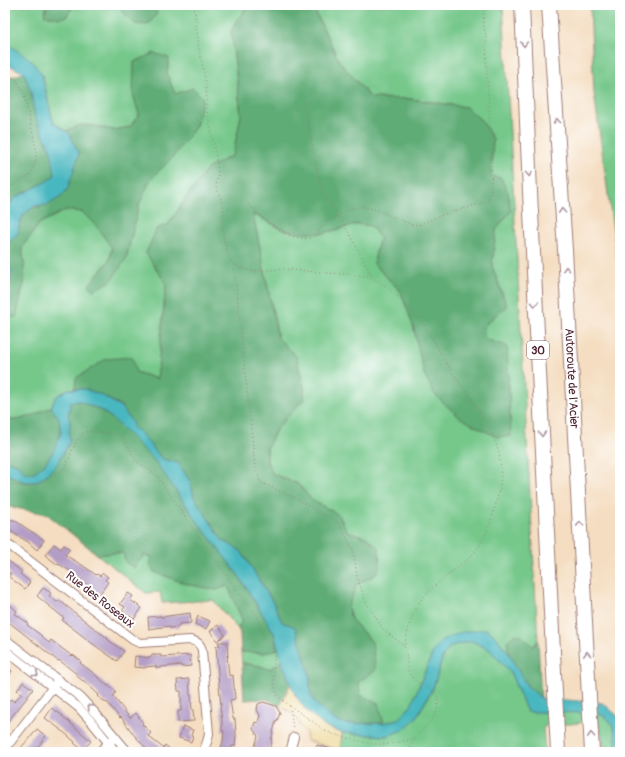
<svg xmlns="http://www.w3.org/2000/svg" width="625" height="757" viewBox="0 0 625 757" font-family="Pangolin,sans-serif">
  <rect width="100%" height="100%" fill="#fff"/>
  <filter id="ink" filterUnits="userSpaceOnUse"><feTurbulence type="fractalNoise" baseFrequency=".025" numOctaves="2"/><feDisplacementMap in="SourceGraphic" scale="8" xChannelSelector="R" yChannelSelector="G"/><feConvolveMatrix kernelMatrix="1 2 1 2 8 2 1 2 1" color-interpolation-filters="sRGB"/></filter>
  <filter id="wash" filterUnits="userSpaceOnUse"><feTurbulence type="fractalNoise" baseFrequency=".012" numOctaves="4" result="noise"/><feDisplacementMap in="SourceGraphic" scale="16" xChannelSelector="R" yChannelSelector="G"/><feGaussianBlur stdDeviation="0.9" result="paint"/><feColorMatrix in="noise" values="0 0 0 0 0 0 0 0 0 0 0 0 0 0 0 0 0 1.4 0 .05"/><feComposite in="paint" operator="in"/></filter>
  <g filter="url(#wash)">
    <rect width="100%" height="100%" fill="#f4ddc0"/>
    <path fill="#74c78a" stroke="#5f735a" d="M5 5H47L44 15 66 17 74 5H119L123 12 156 14 153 5H247L246 8 231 30 241 115 233 155 207 169 182 204 168 225 146 253 166 284 157 379 136 372 76 378 75 389H68L56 397 51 407C38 413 20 423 5 419V317L16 316 24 283V263L22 247 40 223 66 210 82 212 97 227 112 248 109 261 94 278 126 259 139 205 150 179 172 158 175 94 167 74 169 58 133 94 139 114 130 127 113 130 95 126 80 125 66 131 53 122 42 74 5 42Z
      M312 5H503L538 640 533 647 523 637 507 641 509 654 496 637 486 629 433 652 411 706 398 719 384 723 378 703 361 696 358 682 372 642 351 619 348 607 357 584 375 575 366 537 347 531 339 515 312 500 298 484 273 474 267 462V448L277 428 304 399V387L296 356 278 338 253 214 285 230 324 233 357 224 371 226 380 238 376 252 374 264 401 292 413 325 424 374 485 339 483 327 500 311 507 306 492 266 496 230 491 176 493 139 466 107 411 99 371 98 339 61Z
      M590 5H620V280L594 93Z
      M111 553H124L134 568 144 555 152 557 187 584 216 590 228 586 242 620 238 629 213 600 162 603 160 592 146 593 98 555Z
      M472 641 490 650 510 672 527 711 596 713C615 718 616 734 617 752H605L601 732 598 723 585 722 570 724H549L543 728 545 752H343L340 750 342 733 387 736 416 718 433 689 443 656 451 646Z
      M278 649 282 662 269 669 260 666 242 663 241 652 264 653Z"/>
    <path fill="#5fac76" stroke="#546650" d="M47 5H74L66 17 59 18 44 15Z
      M119 5H153L157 14 148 25 135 24 123 12Z
      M247 5H312L339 61 371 98 411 99 466 107 482 121 493 139 491 176 501 178 508 192 511 211 496 230 492 266 507 307 500 311 483 327 485 339 507 346 511 436 497 437 475 426 459 417 435 395 424 374 413 325 401 292 374 264 376 252 380 238 371 226 357 224 324 233H301L285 230 253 214 278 338 296 356 304 387V399L277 428 267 448V462L273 474 298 484 312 500 339 515 347 531 366 537 379 548 380 566 375 575 357 584 348 607 351 619 372 642 376 670 358 682 361 696 378 703 384 723 346 724 334 720 316 704 310 694V677L302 648 295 627 282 622 274 604 241 551 222 540 194 497 190 481 178 463 162 459 139 432 133 428 121 406 101 395 85 389H75L76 378 106 359 132 357 136 372 157 379 166 284 146 253 157 228 168 225 182 204 207 169 233 155 241 115 231 30 246 8Z
      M154 53 169 58 167 74 175 94 193 88 203 98 196 126 172 158 150 180 139 205 126 259 110 282 93 290 89 285 109 261 112 248 97 227 82 212 66 210 40 223 22 247 24 263V283L16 317H5V308L12 272 7 259 10 240 18 234C20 214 27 207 47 205L70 134 66 131 80 125 95 126 113 130 130 127 139 114 133 94 134 62Z
      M24 73 31 92 35 116 51 151 55 175 44 183 14 198 5 214V132L8 129 9 121 5 109V87L10 77Z
      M79 401 100 410 112 418 155 461 200 525 239 576 274 633 278 649 264 653 241 652 240 633 238 629 242 620 228 586 216 590 187 584 154 572 150 565 152 557 144 555 134 568 126 563 123 553H111L98 555 47 514 5 506V473L25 482 56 464 70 441 69 434 70 421 68 415 71 402Z
      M51 407 59 418 61 433 53 452 45 464 33 473H24L18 465 5 460V419C20 423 38 413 51 407Z
      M516 634 523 636 533 647 538 640 541 699 527 686 509 654 507 641Z
      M282 662 291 683 280 706 266 699 244 700 242 663 260 666 269 669Z"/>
    <path fill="#eeda9e" stroke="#9c7c64" d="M291 683 295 695 324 726 342 733 340 750 307 741 306 733 304 730 300 726 296 717 289 711 280 706Z"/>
    <path fill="#48b7bf" stroke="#496b75" d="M5 42 31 60 42 75 53 122 70 134 79 154 68 188 61 197 47 205 35 206 23 215 19 226 18 234 10 240 7 259 12 272 5 308V214L14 198 44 183 55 175 51 151 35 116 31 92 24 73 5 63Z
      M68 389H85L101 395 121 407 132 422 133 428 139 431 162 459 178 463 190 481 194 497 222 540 241 551 274 604 282 622 295 627 302 648 310 677V694L316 704 334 720 346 724 384 723 398 719 411 706 433 652 442 640 462 632 486 629 496 637 509 654 527 686 541 698 603 703 620 718V752H617C616 734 615 718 596 713L527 712 510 672 490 650 472 641 451 646 443 656 433 688 416 718 403 730 387 736 342 733 324 726 305 709 295 695 282 662 274 633 239 576 200 525 155 461 112 418 100 410 79 401 71 402 68 415 70 421 69 434 70 441 57 464 45 476 36 482H25L5 473V460L18 465 25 473H33L45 464 53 452 61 433 59 418 51 407 56 397Z"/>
    <g id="blocks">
      <path fill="#b39dc6" d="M5 519 14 520 44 540 37 550 28 542 12 532 5 531Z
        M54 544 61 549 64 545 70 549 65 555 82 565 96 575 97 574 100 576 103 573 108 577 105 580 108 582 100 594 74 575 75 574 59 564 58 565 45 555Z
        M5 558 22 572 20 574 30 582 25 589 8 576 11 574 5 569Z
        M43 588 51 593 49 596 57 602 59 600 99 632 108 638 107 639 124 651 117 661 93 644 62 620 64 618 37 596Z
        M128 593 133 596 130 600 142 608 134 619 122 611 125 607 120 604Z
        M10 605 17 611 15 614 28 623 27 625 42 636H41L49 643 51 640 72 656 73 655 81 661 80 663 91 671 108 686V685L116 692 113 696 130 718 136 713 143 723 142 724 151 733 148 736 163 748 165 745 174 752H150L145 748V747L134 735 121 717 120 718 107 702 106 703 98 696 99 695 83 680V681L77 676 78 675 59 660 58 661 5 619V611Z
        M190 613 191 623 179 624V627L169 628V626L149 629 148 617 161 616V617Z
        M198 616 210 621 206 629 195 624Z
        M218 625 225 635 217 641 210 631Z
        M218 642H227L228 657 227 655 229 676 233 675 235 699 230 700 233 719H235L236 735 235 746H232L230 752H220L223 741 224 731H222V720L220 706H221L219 686 216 646H220Z
        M151 655H161V657L190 655 191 666 181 667V665L161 667V668H156V666L145 667V668L134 667 135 656 151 658Z
        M5 665 12 671 5 680Z
        M189 679 190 695H191L192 710H193L194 721 178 722V711H181V691H178L177 680Z
        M23 682 33 689 26 699 5 725V706L11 699 14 702 22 693 17 690Z
        M263 702 276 706 280 713 277 721 276 720 271 741 272 742 269 752H263L254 750 258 736 253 729 255 722 258 723 260 715 257 710 258 704Z
        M52 708 63 716H62L77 729 91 741 83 750 74 743 75 742 60 729 45 718Z
        M183 726 193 730 191 735 193 736 191 742 179 738Z
        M37 729 46 736 37 748 36 747 32 752H17L26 742H27Z
        M317 745 335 750 334 752H315Z"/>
    </g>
  </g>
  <g filter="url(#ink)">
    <use href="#blocks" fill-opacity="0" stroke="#9f7e76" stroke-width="1"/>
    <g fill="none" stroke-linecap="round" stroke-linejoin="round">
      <defs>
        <path id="minor" d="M5 545 10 546 13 548 133 640 140 643 190 640C197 641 201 644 202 651L209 734 207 742 203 752
          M5 639 80 697 96 714 128 752
          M5 650 78 707 90 720 116 752
          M5 749 56 683
          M99 752 112 740
          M290 752 294 737"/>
        <g id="motorway">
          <path d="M522 5 530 192 558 752"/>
          <path id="s1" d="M549 5 565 250 592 752"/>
        </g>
      </defs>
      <use href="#minor" stroke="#9f7e76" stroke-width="10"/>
      <use href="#motorway" stroke="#9f7e76" stroke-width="16"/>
      <path stroke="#9f7e76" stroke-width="1" stroke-dasharray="1 3" stroke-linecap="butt" d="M194 5 199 48 206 84 207 110 217 163 218 173 216 187 223 205 224 214 222 223 224 240 227 252 231 261 240 268 254 271 283 269 367 276C379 280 384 285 394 293 405 303 415 313 423 324 432 338 440 352 448 366 466 394 496 427 500 461 503 476 498 496 494 511 489 528 482 547 468 559 452 573 428 588 417 606 410 618 408 633 404 646
        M5 74 17 80 24 95 36 148V160L30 175 5 190
        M302 102 304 105 322 192C327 200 333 207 338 215 351 235 361 256 372 277
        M248 204C262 218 276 231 295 237 301 238 307 240 313 237 317 235 320 229 323 226 329 219 335 219 341 214 347 211 351 208 358 207 372 205 398 220 413 225L421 224 439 216 486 202 489 199 491 192 492 157 487 77 486 36 483 21 485 5
        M234 265 255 466 260 482 297 499 318 512 338 522 353 549 357 576 365 600 378 621 384 630 404 646C409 656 404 667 411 676 417 685 430 686 436 694 439 697 438 699 438 702 438 720 425 725 416 738 412 742 411 747 409 752
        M5 484 28 487 35 485 64 470 76 442 82 434 88 431 120 435 124 439 135 460 157 476 228 578 257 616 260 623 261 632 263 637 272 645 274 656V685L276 692 279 697 290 706 312 721 323 730 333 734 372 744H392L416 738
        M290 706 293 729"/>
      <use href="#minor" stroke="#fff" stroke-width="8"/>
      <use href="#motorway" stroke="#fff" stroke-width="14"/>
    </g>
    <defs><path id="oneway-chevron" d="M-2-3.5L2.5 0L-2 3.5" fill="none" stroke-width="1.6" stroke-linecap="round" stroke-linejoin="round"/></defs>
    <g stroke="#ae9aa0">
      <use href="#oneway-chevron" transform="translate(524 44) rotate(88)"/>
      <use href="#oneway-chevron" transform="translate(557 121) rotate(-94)"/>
      <use href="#oneway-chevron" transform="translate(529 174) rotate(87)"/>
      <use href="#oneway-chevron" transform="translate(562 211) rotate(-93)"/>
      <use href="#oneway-chevron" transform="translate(566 269) rotate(-93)"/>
      <use href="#oneway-chevron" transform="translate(535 304) rotate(87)"/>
      <use href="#oneway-chevron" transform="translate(542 434) rotate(87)"/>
      <use href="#oneway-chevron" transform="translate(580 524) rotate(-93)"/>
      <use href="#oneway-chevron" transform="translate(587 654) rotate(-93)"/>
      <use href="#oneway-chevron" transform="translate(36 674) rotate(38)"/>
      <use href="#oneway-chevron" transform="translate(90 707) rotate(-134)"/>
      <use href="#oneway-chevron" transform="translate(591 735) rotate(-93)"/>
    </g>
  </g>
  <g text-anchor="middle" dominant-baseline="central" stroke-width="4" stroke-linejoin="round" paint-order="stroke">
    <rect fill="#fff" stroke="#80626b" stroke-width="1" x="527" y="341" width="22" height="18" rx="3"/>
    <g font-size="11" font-weight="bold" fill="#4a1f2b">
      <text x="538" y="350">30</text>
    </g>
    <g font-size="12" fill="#4a1f2b" stroke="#fff">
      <text stroke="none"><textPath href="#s1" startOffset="374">Autoroute de l'Acier</textPath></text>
      <text transform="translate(100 600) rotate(38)">Rue des Roseaux</text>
    </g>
  </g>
  <rect width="625" height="757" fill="none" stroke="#fff" stroke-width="20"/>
</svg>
